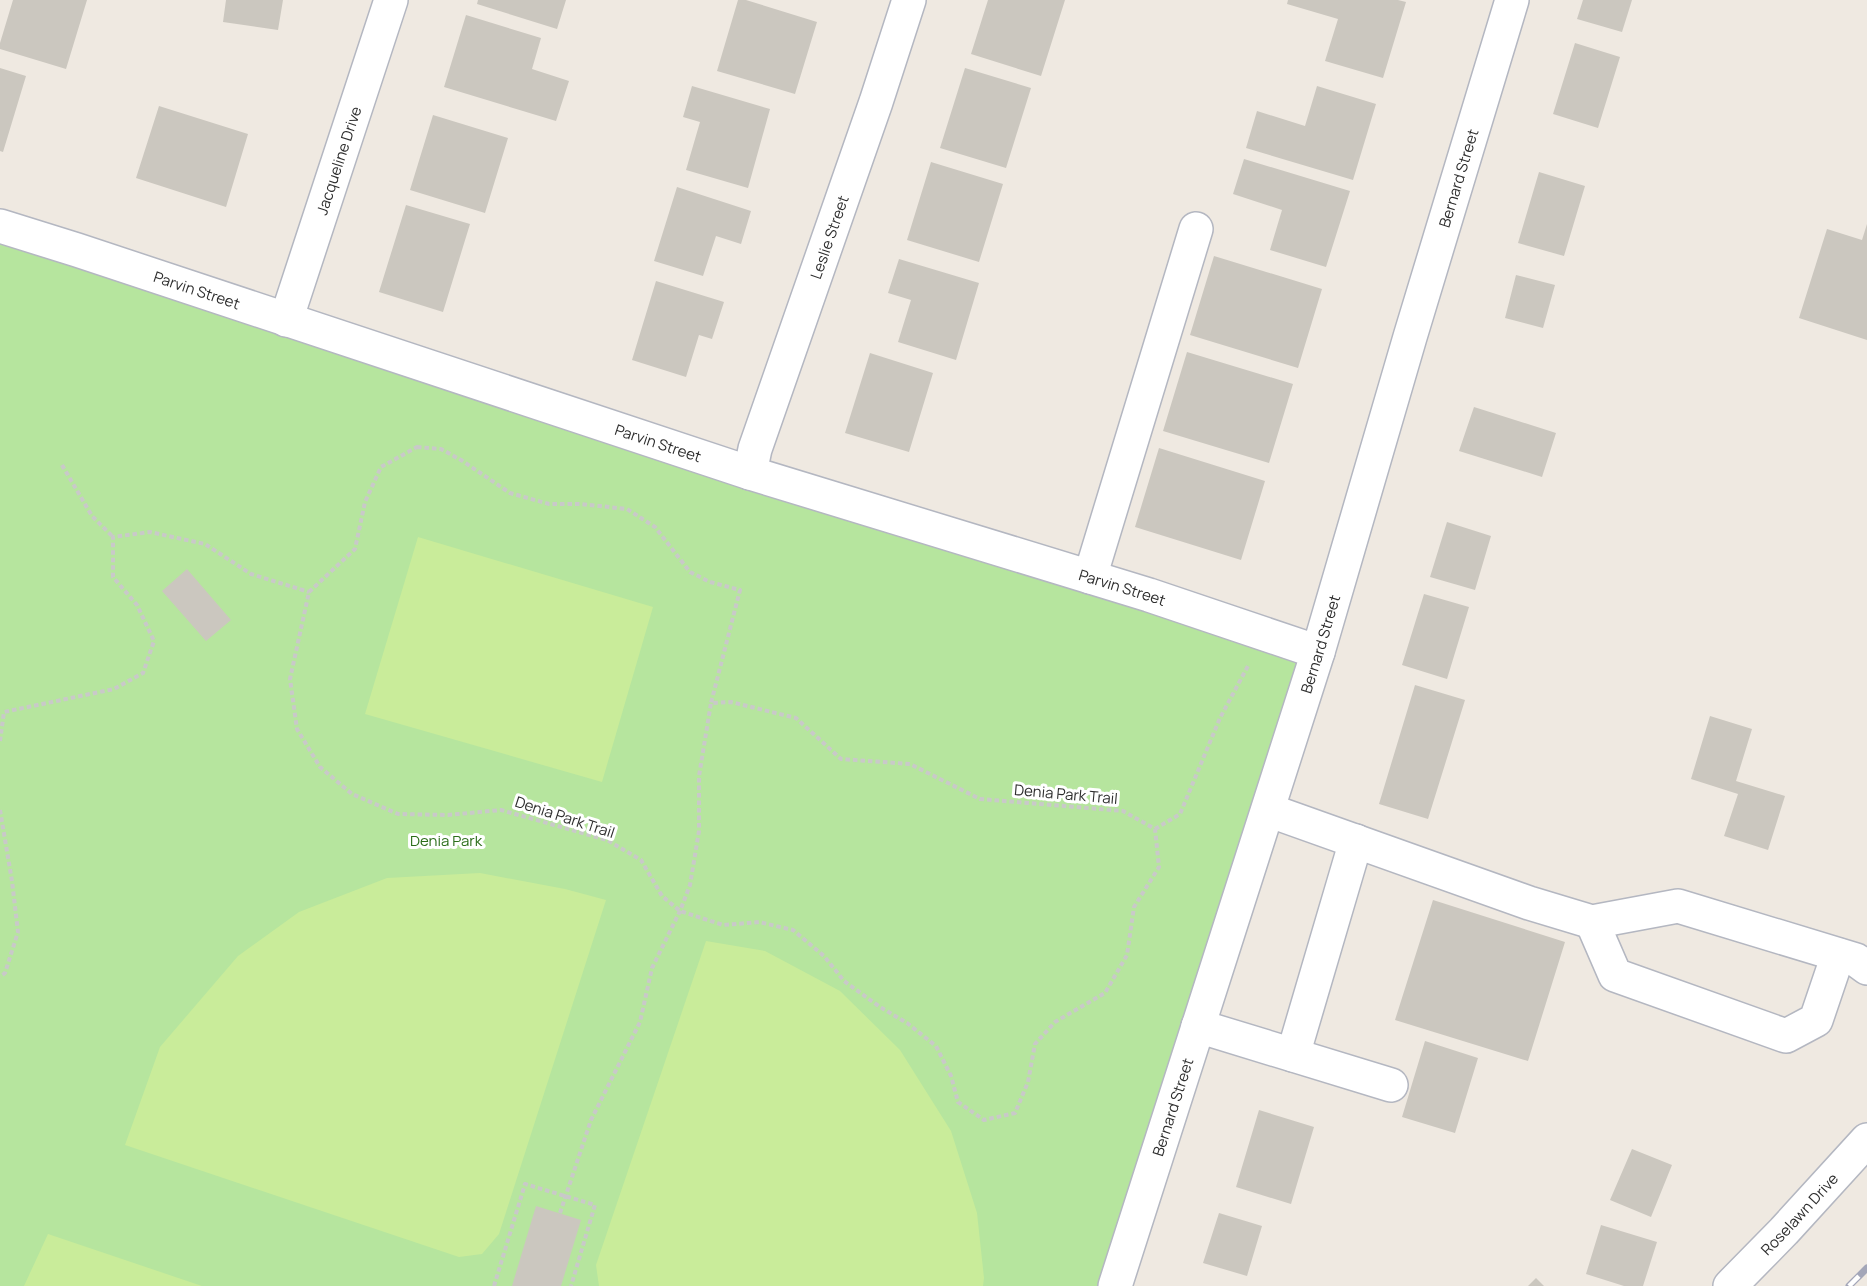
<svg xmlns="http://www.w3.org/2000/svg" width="1867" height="1286" viewBox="0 0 1867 1286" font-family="Manrope,sans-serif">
  <rect width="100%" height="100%" fill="#efe9e1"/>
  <path fill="#b6e59e" d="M0 228 1318 652 1118 1286H0Z"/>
  <path fill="#c9ec9a" d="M418 537 653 607 602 782 365 714Z
    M480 873 565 889 606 900 499 1234 482 1254 459 1257 125 1145 160 1047 238 956 299 912 387 878Z
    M706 941 765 951 840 991 900 1050 951 1131 977 1213 984 1278 983 1286H599L596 1265Z
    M48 1234 202 1286H24Z"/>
  <path fill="#cbc7bf" d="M13 0H87L66 69 0 49V43Z
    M226 0H283L278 30 223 22Z
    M478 0H566L557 29 477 4Z
    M738 0H746L817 22 795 94 717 71Z
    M988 0H1065L1041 76 971 54Z
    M1288 0H1398L1406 2 1383 78 1325 61 1338 19 1287 4Z
    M1583 0H1632L1622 32 1577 19Z
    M466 15 541 38 532 69 569 81 556 121 444 87Z
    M1575 43 1620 57 1598 128 1553 114Z
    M0 68 26 76 3 152 0 151Z
    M965 68 1031 88 1006 168 940 148Z
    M692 86 770 109 748 188 686 170 700 122 683 117Z
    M1317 86 1376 104 1353 180 1246 148 1257 111 1305 126Z
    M159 106 248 134 226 207 136 178Z
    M433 115 508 138 485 213 410 190Z
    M1244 159 1350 191 1326 267 1270 250 1282 210 1233 194Z
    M931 162 1003 184 979 262 907 240Z
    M1539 172 1585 186 1564 256 1518 243Z
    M677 187 751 211 741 244 716 236 703 276 654 261Z
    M406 205 470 224 443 312 379 292Z
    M1867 224V340L1799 318 1827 229 1862 240Z
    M1214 256 1322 289 1298 368 1190 335Z
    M899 259 979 283 956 360 898 342 911 300 888 293Z
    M1516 275 1555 285 1543 328 1505 318Z
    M656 281 724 302 712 339 699 335 686 377 632 360Z
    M1187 352 1293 384 1269 463 1163 431Z
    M870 353 933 373 909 452 845 433Z
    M1474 407 1556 433 1542 477 1459 451Z
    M1159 448 1265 481 1241 560 1135 527Z
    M1447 522 1491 536 1475 590 1430 577Z
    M187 569 231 620 206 641 162 591Z
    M1424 594 1469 607 1447 679 1402 665Z
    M1415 685 1465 700 1428 819 1379 804Z
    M1710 716 1752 729 1736 781 1785 796 1768 850 1724 836 1738 794 1691 779Z
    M1433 900 1565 942 1528 1061 1395 1020Z
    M1425 1041 1478 1058 1455 1133 1402 1117Z
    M1259 1110 1314 1127 1291 1204 1236 1187Z
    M1632 1149 1672 1165 1651 1217 1610 1200Z
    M536 1206 581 1220 561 1286H512Z
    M1219 1213 1262 1226 1247 1276 1203 1263Z
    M1601 1225 1657 1242 1643 1286H1624L1586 1274Z
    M1536 1278 1544 1286H1528Z"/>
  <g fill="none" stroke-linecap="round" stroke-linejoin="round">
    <defs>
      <g id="minor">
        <path id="s1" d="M0 226 77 250 750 473 1149 595 1318 652"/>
        <path id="s2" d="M286 320 391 0"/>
        <path id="s3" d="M750 473 755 449 876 102 909 0"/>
        <path d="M1090 577 1196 229"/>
        <path d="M1268 810 1529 903 1592 922 1678 906 1856 960 1867 968"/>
        <path d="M1592 922 1615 975 1786 1036 1816 1020 1838 955"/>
        <path d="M1198 1026 1391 1085"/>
        <path d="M1293 1055 1356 841"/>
        <path id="s4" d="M1115 1286 1318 652 1410 337 1512 0"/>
        <path id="s5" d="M1730 1286 1784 1231 1867 1140"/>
      </g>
    </defs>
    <use href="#minor" stroke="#b4b7c1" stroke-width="36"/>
    <path stroke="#c9c9c9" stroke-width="4" stroke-dasharray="4.5 3" stroke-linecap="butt" d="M417 447 441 449 461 460 510 493 549 504H581L627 509 655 527 690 572 710 582 740 590 711 703 731 702 796 718 841 759 910 764 980 799 1123 811 1155 829 1159 867 1134 907 1127 955 1105 993 1055 1022 1035 1044 1028 1082 1015 1113 984 1120 958 1102 951 1076 936 1046 907 1023 880 1007 844 981 824 956 793 930 759 922 723 925 680 911 662 896 641 860 607 840 501 810 448 815 398 814 352 794 320 767 297 729 290 679 309 592 355 549 365 502 381 467Z
      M62 465 92 516 113 537
      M0 741 4 712 114 689 143 673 154 641 137 605 113 577V537L150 532 205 544 251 574 309 592
      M0 810 12 881 18 932 5 973 0 977
      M1155 829 1180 814 1220 718 1249 664
      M560 1213 591 1120 640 1022 652 968 680 911 690 885 699 831V776L711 703
      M494 1286 525 1184 595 1205 571 1286"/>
    <use href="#minor" stroke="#fff" stroke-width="33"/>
    <defs>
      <path id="rail" d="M1849 1286 1867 1268"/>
    </defs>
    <use href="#rail" stroke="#a3a6b8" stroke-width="7"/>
    <use href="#rail" stroke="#fff" stroke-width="4.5" stroke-dasharray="14" stroke-linecap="butt"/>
  </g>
  <g text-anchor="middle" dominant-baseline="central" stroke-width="6" stroke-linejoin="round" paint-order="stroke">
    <g font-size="15" fill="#2e2e2e" stroke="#fff">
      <text stroke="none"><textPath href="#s2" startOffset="168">Jacqueline Drive</textPath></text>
      <text stroke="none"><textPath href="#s4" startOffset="1160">Bernard Street</textPath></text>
      <text stroke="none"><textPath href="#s3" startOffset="249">Leslie Street</textPath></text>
      <text stroke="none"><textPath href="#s1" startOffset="207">Parvin Street</textPath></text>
      <text stroke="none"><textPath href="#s1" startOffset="693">Parvin Street</textPath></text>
      <text stroke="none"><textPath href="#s1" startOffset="1179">Parvin Street</textPath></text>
      <text stroke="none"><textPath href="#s4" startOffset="674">Bernard Street</textPath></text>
      <text transform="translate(1066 794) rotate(5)">Denia Park Trail</text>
      <text transform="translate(565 817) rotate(18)">Denia Park Trail</text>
      <text stroke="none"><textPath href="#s4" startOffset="188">Bernard Street</textPath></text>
      <text stroke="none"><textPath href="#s5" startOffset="100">Roselawn Drive</textPath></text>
    </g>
    <g font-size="15" fill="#2c6e1b" stroke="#fff">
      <text x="446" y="840">Denia Park</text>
    </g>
  </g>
</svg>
